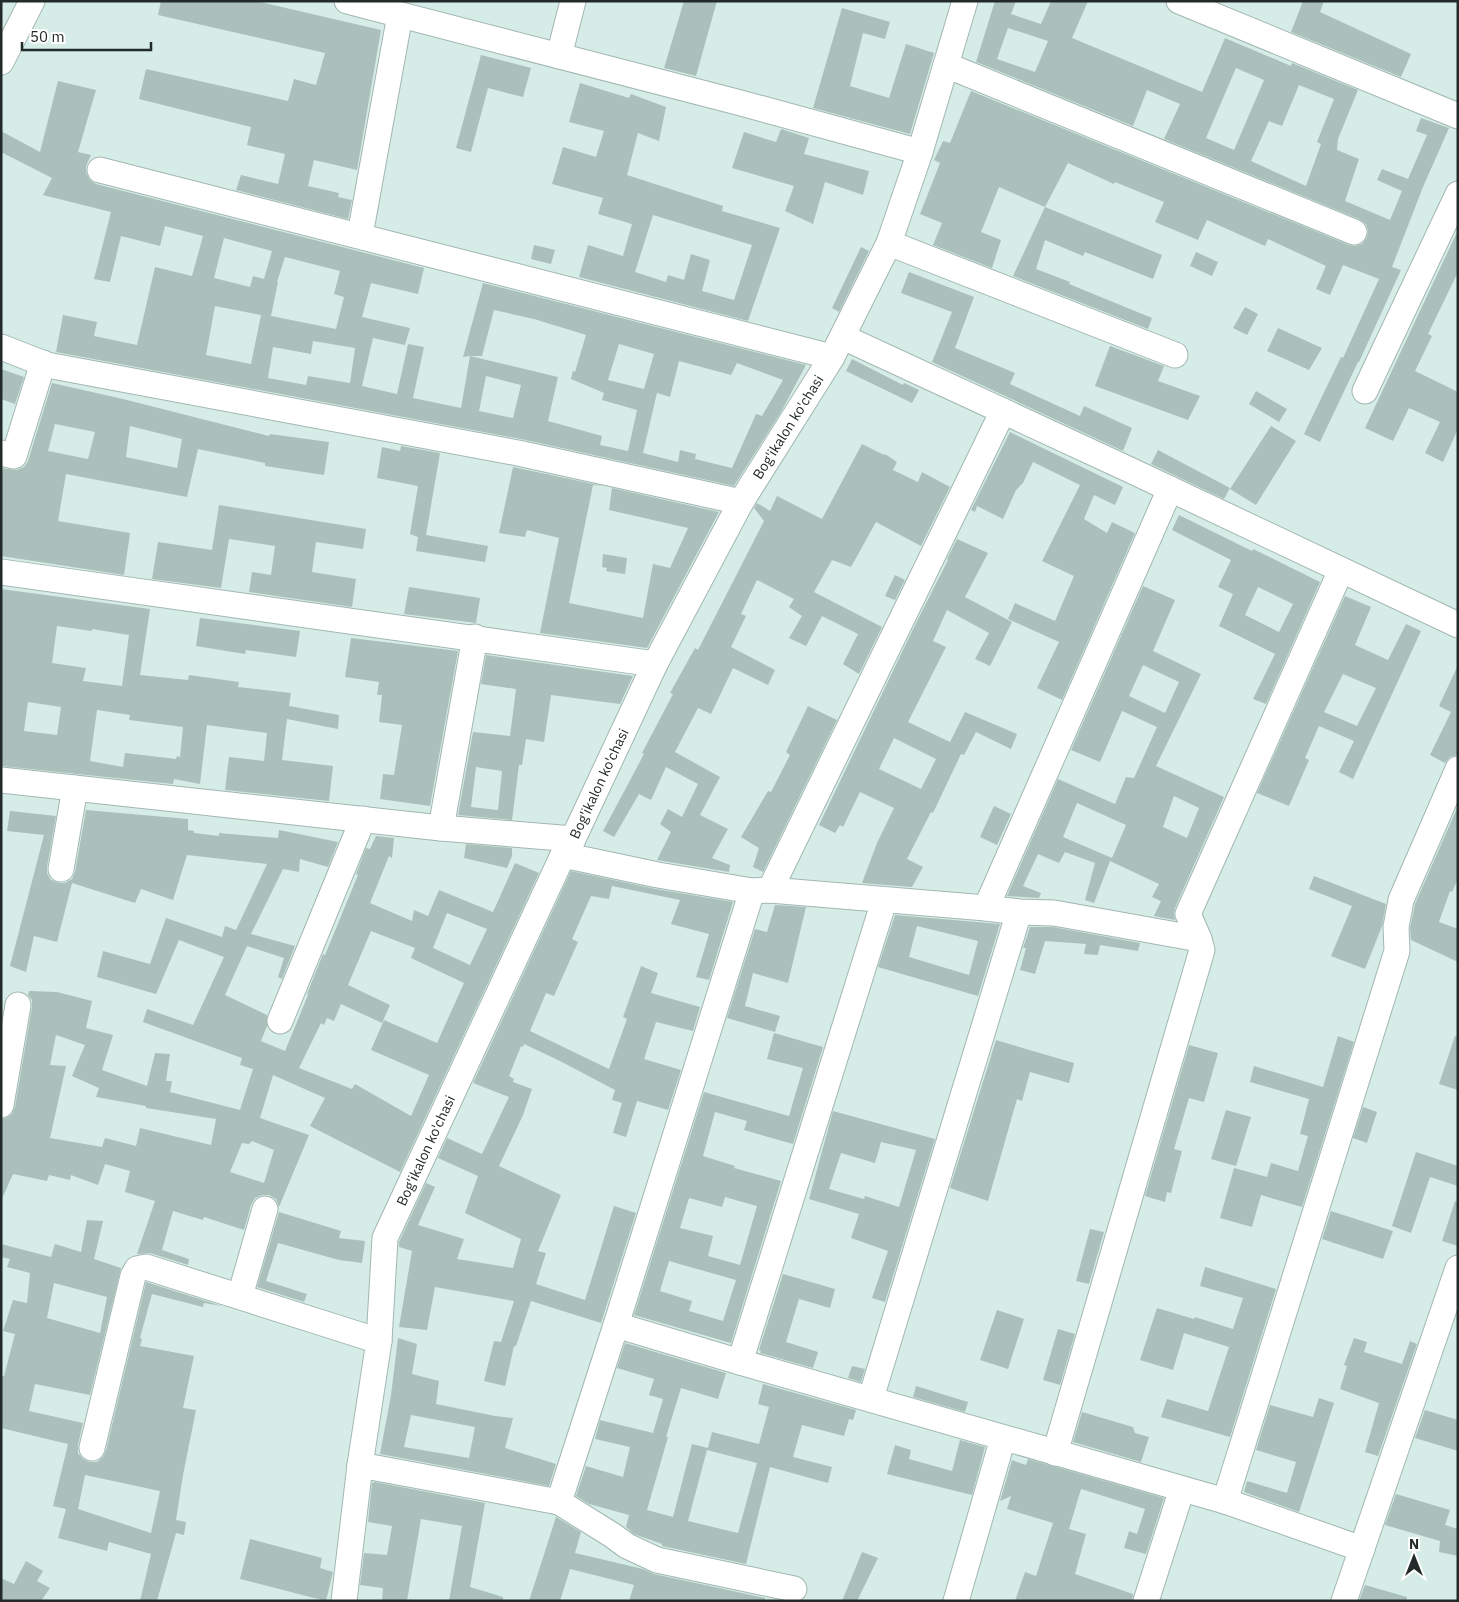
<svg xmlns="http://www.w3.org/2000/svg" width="1459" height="1602" viewBox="0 0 1459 1602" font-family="'IBM Plex Sans',sans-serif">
  <rect width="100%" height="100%" fill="#d6ece6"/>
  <path fill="#abc0bb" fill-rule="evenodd" d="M161 1H256L381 30 357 170 314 160 308 186 339 193 338 197 352 200 348 219 236 190 241 175 278 184 285 154 247 145 251 127 139 99 146 69 288 101 294 79 316 85 325 53 158 15Z
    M684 1H717L696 76 664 68Z
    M995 1H1016L1011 14 1041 24 1051 1H1088L1072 38 1202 92 1225 38 1291 66 1292 63 1358 90 1338 139 1337 150 1359 159 1345 201 1390 220 1402 191 1377 180 1382 169 1408 179 1427 135 1416 131 1421 118 1449 128 1423 187 1392 267 1401 270 1359 362H1358L1320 442 1304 434 1341 357 1343 358 1379 279 1343 265 1330 295 1316 289 1326 266 1268 239 1265 246 1207 220 1198 240 1155 222 1164 202 1115 182 1114 184 1068 163 1045 207 999 187 981 232 1001 240 992 268 933 245 942 223 920 214 940 163 934 160 943 141 950 143 971 91 1349 245 1355 246 1362 244 1367 237 1368 231 1366 224 1359 219 1164 139 1180 104 1147 90 1133 126 976 62ZM1008 28 1048 41 1035 72 997 59ZM1236 68 1264 80 1234 150 1206 138ZM1299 85 1334 99 1317 142 1321 144 1306 186 1251 161 1269 121 1282 126Z
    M1303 1H1324L1320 12 1411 54 1401 77 1291 32Z
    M842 8 890 22 885 39 863 33 850 86 889 98 906 44 934 53 910 134 813 108Z
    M481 55 531 68 523 97 488 88 471 152 456 148Z
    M58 81 96 90 78 152 91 155 86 166V173L90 180 96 184 424 268 418 294 371 283 362 317 410 328 405 345 373 338 362 386 397 394 408 344 424 347 413 398 461 408 470 356 463 357 483 283 806 365 781 412 734 486 521 439 56 352 63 315 97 322 94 336 137 345 155 267 192 276 203 236 165 226 160 246 121 236 110 282 94 279 111 212 43 195 52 178 1 152V131L40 152ZM224 238 272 251 264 279 253 276 250 287 214 278ZM285 257 340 271 334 294 344 297 336 329 271 316 278 282H277ZM215 306 261 315 251 364 206 355ZM494 310 534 319 586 335 575 372 573 371 571 379 604 393 602 400 637 410 628 451 600 445 602 436 548 421 558 377 470 356H482ZM313 341 355 348 350 383 308 376 306 385 268 378 273 347 311 354ZM619 344 654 354 644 389 608 380ZM679 361 731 375 737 363 783 380 762 416 756 414 732 468 695 459 696 454 680 450 678 462 643 453 657 393 670 397ZM486 376 521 385 513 418 479 411Z
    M580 83 629 98 631 94 666 107 659 141 638 133 627 175 723 206 722 211 780 228 748 321 579 277 588 245 623 256 632 224 598 214 603 198 552 184 563 147 596 157 604 131 569 122ZM653 215 752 245 734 300 702 291 710 260 691 254 684 280 668 275 666 282 635 272Z
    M781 129 809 138 804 154 869 171 863 195 825 182 813 224 785 211 794 186 732 168 744 132 776 142Z
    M1045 207 1162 255 1153 279 1085 252 1083 256 1045 240 1036 269 1070 282 1069 284 1152 318 1148 329 1013 276Z
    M1458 230V272L1428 334 1432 336 1415 371 1458 392V429L1443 462 1425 453 1440 422 1409 408 1393 441 1365 428Z
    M534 245 555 250 551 264 531 259Z
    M861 247 869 251 839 312 832 308Z
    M1196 252 1218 262 1212 276 1190 266Z
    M909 272 974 297 955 348 1015 373 1010 384 1080 416 1084 406 1132 428 1123 451 932 362 952 312 901 293Z
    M1245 307 1258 314 1247 335 1233 328Z
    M1278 328 1322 348 1309 370 1267 351Z
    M1110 346 1164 366 1158 381 1200 396 1188 420 1095 386Z
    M852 359 903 385 904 383 919 390 912 403 846 371Z
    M1 369 24 377 15 404 1 399Z
    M52 383 123 399 269 436 270 434 329 442 324 475 265 466V463L198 449 187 497 66 474 58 521 130 533 124 575 1 556V468L17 470 24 467 28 461ZM55 424 95 432 88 459 48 451ZM130 426 182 439 177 468 126 457Z
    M1256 391 1287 409 1279 422 1249 404Z
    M1271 426 1296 441 1256 505 1230 489Z
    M1010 432 1123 487 1115 505 1094 495 1084 519 1107 533 1112 522 1135 533 1062 700 1037 688 1059 642 1008 619 1015 603 1055 621 1074 576 1042 561 1080 485 1033 462 1023 483 1016 490 1003 519 977 506 975 512 971 510Z
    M862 444 884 455 885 454 897 462 893 470 918 482 922 472 950 487 921 546 876 522 851 567 832 560 814 592 882 627 859 674 843 664 858 634 822 616 806 646 789 638 802 616 789 607 794 599 757 580 741 614 746 616 731 647 775 670 768 685 733 668 711 714 698 708 675 752 720 777 700 815 728 829 712 858 730 865 729 872 657 860 671 832 660 824 668 809 682 817 698 784 666 767 651 800 639 794 614 837 603 831 644 754 642 753 673 694 670 693 695 648 698 650 764 521 754 508 757 503 770 511 777 496 822 519Z
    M401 446 440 453 426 535 488 546 485 562 416 551 418 537 410 534 418 486 377 478 382 447 400 451Z
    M1158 450 1230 488 1224 499 1151 464Z
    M513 467 603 486 593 485 569 603 643 618 653 564 670 568 688 528 609 510 612 488 719 512 647 648 540 633 559 538 527 530 525 537 499 533Z
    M219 505 366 529 363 549 316 542 312 572 356 579 352 607 249 592 252 572 271 575 275 546 229 539 221 588 152 579 158 542 212 550Z
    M1179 515 1252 551 1253 549 1320 582 1266 704 1253 699 1275 654 1219 626 1233 594 1218 587 1231 560 1172 530ZM1258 587 1293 604 1279 632 1245 615Z
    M957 539 988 553 965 597 1012 622 990 666 975 659 989 633 947 610 933 641 946 647 908 722 950 742 965 712 1017 734 1011 749 976 732 964 755 961 754 933 813 931 812 907 859 923 867 912 887 862 883 877 843 894 808 860 792 843 827 840 825 835 833 819 825 917 621 948 560 947 559ZM894 738 936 759 921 789 879 769Z
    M603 554 627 558 625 574 611 572 606 571 607 568 602 567Z
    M895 575 905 580 895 600 885 596Z
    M1143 586 1175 600 1153 651 1201 674 1156 766 1224 797 1175 908 1174 914 1175 920 1154 916 1161 901 1152 897 1159 884 1110 861 1094 903 1085 900 1095 863 1065 852 1059 863 1038 854 1023 886 1041 893 1039 898 1007 896 1058 779 1115 804 1126 777 1134 778 1157 727 1122 711 1100 762 1071 750ZM1143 665 1179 682 1165 713 1129 696ZM1174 796 1199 808 1187 838 1163 827ZM1077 803 1126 825 1112 858 1063 837Z
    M409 587 480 598 476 623 404 614Z
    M1 589 150 609 140 675 188 680 189 675 239 682 238 687 291 693 289 706 339 715 338 729 287 719 282 760 333 766 329 801 225 790 229 757 264 761 267 733 207 725 200 784 174 779 173 784 1 766ZM57 626 92 631V629L129 635 122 686 83 681 86 668 52 663ZM28 702 61 707 57 735 24 731ZM97 710 130 715 129 720 183 727 180 757 177 756 176 759 125 753 123 767 90 761Z
    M1345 596 1371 607 1355 645 1388 660 1406 624 1421 631 1353 779 1339 772 1354 741 1319 726 1305 758 1309 760 1289 806 1257 793ZM1343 674 1376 688 1357 726 1324 712Z
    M200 618 300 631 296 657 246 650 245 654 196 646Z
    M351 638 458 651 430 806 380 799 383 774 394 775 402 725 379 722 382 695H377L379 682 345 677Z
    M486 655 633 676 620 704 551 695 544 742 526 739 522 765H519L512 820 458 815 473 732 510 736 516 689 481 684ZM476 767 502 771 498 810 471 807Z
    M1458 665V755L1450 757 1445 763 1430 755 1451 712 1439 706Z
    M808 706 837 720 763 872 753 867 759 848 741 837 768 791 771 792 790 755 786 752Z
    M994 806 1011 814 997 845 980 837Z
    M1458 806V879L1452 892 1450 891 1439 922 1458 929V962L1411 940 1410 928 1415 904Z
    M86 810 188 819V830L194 831V833L219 836V833L278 838 279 830 338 842 328 867 300 859 299 872 283 869 251 934 295 946 282 979 278 977 284 958 247 946 225 995 267 1015V1026L261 1041 285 1051 308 995 307 994 323 954 325 955 358 875 356 874 366 848 370 849 376 836 394 838 392 858 389 856 370 903 412 921 414 910 428 916 439 890 493 912 515 863 539 873 400 1172 310 1126 325 1098 273 1075 260 1118 309 1135 279 1207 276 1199 269 1195H262L255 1198 251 1205 244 1230 204 1217 203 1220 173 1211 162 1250 189 1259 188 1265 150 1253 137 1254 155 1201 125 1192 130 1171 105 1164 98 1185 71 1175 70 1180 49 1175 47 1181 13 1174 1 1201V1119L6 1118 12 1114 15 1107 32 1007V1000L28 995 29 991 57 992 92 1001 86 1028 113 1035 102 1070 147 1086 155 1053 170 1054 166 1081H172L170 1092 240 1110 253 1069 240 1065 242 1058 143 1022 147 1009 193 1025 224 957 179 940 156 994 97 977 103 951 150 964 166 918 222 937 225 926 236 930 267 864 187 855 173 900 141 889 135 903 72 883 57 942 34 936 26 972 10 966 44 835 7 831 10 811 56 816 47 867V873L51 880 59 883H65L72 879 75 872ZM447 913 487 929 470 965 433 948ZM371 931 415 948 411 958 464 983 437 1043 384 1020 371 1050 429 1075 411 1116 355 1084 352 1089 299 1068 321 1023 324 1025 327 1018 334 1021 341 1004 382 1023 390 1005 348 985ZM56 1035 85 1045 72 1076 99 1088 96 1097 146 1106V1108L216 1119 211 1145 140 1128 136 1146 105 1138 102 1147 50 1138 66 1066 50 1065ZM252 1141 274 1150 264 1183 230 1172 242 1143 249 1144Z
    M466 844 512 848V856L507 868 464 858Z
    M571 871 656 889 733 902 709 980 696 977 709 934 671 924 680 900 612 886 609 899 591 896 572 939 578 942 554 996 546 993 530 1031 609 1069 627 1019 623 1017 641 966 658 973 651 993 700 1007 693 1031 656 1022 644 1059 681 1070 668 1110 637 1101 626 1137 613 1133 622 1103 612 1100 615 1090 560 1061 524 1044 523 1047 521 1046 509 1076 514 1079 513 1082 532 1089 523 1115 499 1166 561 1195 538 1251 546 1253 536 1284 585 1300 614 1206 636 1213 601 1323 531 1301 516 1346H514L505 1386 484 1381 494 1341 501 1342 514 1301 435 1287 427 1330 399 1327 412 1251 399 1247V1242L426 1183 435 1187 418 1225 464 1239 457 1259 513 1268 521 1239 465 1213 478 1176 438 1158 447 1138 482 1154 509 1097 473 1083Z
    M1314 876 1386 904 1382 926 1365 969 1331 956 1352 906 1309 889Z
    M775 905 806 907 788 983 753 973 745 1006 780 1016 775 1032 727 1018 755 929 767 932Z
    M895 915 1000 924 978 996 878 967ZM917 926 978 941 969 975 909 957Z
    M1030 927H1053L1140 943 1138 951 1100 945 1098 955 1084 954 1086 944 1045 941 1035 974 1020 970 1026 948H1023Z
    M774 1033 823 1047 793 1144 744 1130 747 1121 715 1112 703 1156 735 1166 734 1168 781 1181 731 1343 634 1315 704 1092 789 1116 803 1068 767 1059ZM725 1197 757 1206 740 1265 708 1256 713 1236 680 1228 689 1198 722 1207ZM669 1261 736 1280 723 1321 689 1311 692 1301 660 1291Z
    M1338 1036 1354 1042 1302 1207 1261 1195 1252 1227 1220 1218 1234 1168 1267 1177 1271 1163 1298 1171 1308 1136 1300 1134 1309 1099 1250 1082 1254 1066 1323 1087Z
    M1455 1036 1458 1037V1090L1439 1084Z
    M996 1040 1074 1063 1069 1083 1030 1072 1022 1101 1017 1099 988 1201 950 1188Z
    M1189 1045 1218 1053 1204 1102 1189 1098 1174 1149 1182 1151 1171 1193 1167 1192 1165 1202 1145 1196Z
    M1363 1107 1377 1112 1367 1143 1353 1138Z
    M1226 1110 1251 1117 1236 1166 1211 1159Z
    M833 1111 935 1139 885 1302 872 1298 888 1251 851 1238 859 1214 809 1199ZM881 1142 916 1150 899 1207 865 1196 864 1199 829 1189 841 1153 875 1163Z
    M1416 1152 1458 1166V1186L1430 1177 1411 1233 1392 1226Z
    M1455 1201 1458 1202V1246L1442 1241Z
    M1331 1211 1393 1231 1383 1259 1322 1239Z
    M279 1212 341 1231 339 1238 365 1241 362 1263 339 1260 278 1243 266 1281 307 1294 304 1302 257 1287Z
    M87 1220 103 1221 94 1259 121 1268 90 1395 35 1384 29 1411 83 1423 78 1445V1453L83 1459 89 1462H97L103 1457 106 1451 146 1282 222 1306 204 1303 203 1307 152 1294 140 1338 142 1339 140 1346 194 1356 183 1408 196 1410 183 1475 176 1520 186 1522 184 1535 176 1533 157 1601H140L151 1554 109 1542 107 1551 58 1538 66 1509 53 1506 68 1444 1 1428V1376H4L15 1334 3 1331 13 1300 27 1303 30 1273 7 1267 10 1259 1 1257V1244L51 1257 55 1244 81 1252ZM54 1283 107 1297 100 1333 47 1318ZM85 1475 160 1491 151 1533 78 1509Z
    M1090 1229 1104 1232 1089 1284 1076 1281Z
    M1205 1267 1276 1289 1230 1437 1161 1417 1167 1399 1208 1411 1229 1347 1184 1333 1173 1370 1140 1360 1157 1308 1194 1319 1195 1317 1233 1329 1243 1298 1200 1286Z
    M783 1274 835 1289 830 1308 799 1299 786 1342 818 1352 813 1368 760 1353 761 1351 759 1350Z
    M997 1310 1024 1319 1008 1369 980 1360Z
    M1058 1329 1075 1334 1060 1385 1043 1380Z
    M398 1338 417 1344 412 1374 439 1381 436 1404 495 1416 513 1418 505 1448 556 1464 549 1486 380 1454 391 1395ZM411 1415 475 1427 469 1458 404 1447Z
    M1354 1338 1367 1342 1364 1352 1402 1364 1410 1341 1417 1344 1378 1456 1365 1452 1379 1403 1340 1389 1347 1366 1344 1365Z
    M625 1343 726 1373 718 1399 681 1388 666 1437H668L647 1510 673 1517 692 1444 708 1448 712 1432 759 1444 769 1407 758 1404 763 1384 856 1410 853 1420 849 1419 844 1436 802 1425 793 1457 832 1467 828 1483 770 1467 746 1564 662 1546V1544L634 1534 626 1527 629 1515 589 1504 576 1496 586 1466 623 1477 630 1447 595 1439 600 1420 653 1433 663 1399 649 1395 654 1379 617 1368ZM707 1450 757 1463 738 1533 688 1521Z
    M852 1366 865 1369 861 1382 848 1378Z
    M916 1386 968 1402 965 1412 913 1397Z
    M1319 1398 1334 1403 1299 1512 1244 1492 1247 1481 1287 1493 1296 1462 1256 1450 1270 1405 1313 1417Z
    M1425 1410 1458 1420V1451L1415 1438Z
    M1082 1412 1133 1427 1135 1433 1149 1437 1141 1462 1073 1442Z
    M960 1440 985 1447 972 1495 887 1474 895 1445 911 1450 909 1459 952 1471Z
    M1028 1459 1164 1498 1146 1554 1124 1548 1129 1531 1137 1534 1145 1509 1081 1489 1069 1529 1086 1534 1075 1574 1133 1594 1132 1601H1015L1025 1572 1036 1576 1053 1523 1007 1509 1011 1496 1000 1501 1012 1460 1026 1465Z
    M375 1482 485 1503 470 1587 503 1597V1601H449L462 1526 421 1519 407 1601H382L383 1588 360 1585 364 1553 387 1555 392 1526 368 1522 372 1483Z
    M1396 1494 1450 1510 1445 1525 1458 1529V1556L1439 1552 1440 1541 1385 1525Z
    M556 1517 581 1532 575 1553 643 1569 654 1574 765 1598V1601H629L634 1585 570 1569 560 1601H529Z
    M250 1539 322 1558 320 1568 333 1572 326 1601 240 1579Z
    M862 1552 878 1558 857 1601H842Z
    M26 1561 43 1571 37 1581 50 1588 41 1601H1V1578L14 1584Z
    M1365 1585 1407 1597 1406 1601H1359Z"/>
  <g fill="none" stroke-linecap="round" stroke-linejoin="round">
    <defs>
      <g id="minor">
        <path d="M347 1 737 102 920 152"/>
        <path d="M1179 1 1458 116"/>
        <path d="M559 56 573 1"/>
        <path d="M1 62 32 1"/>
        <path d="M946 65 1354 232"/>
        <path d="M100 170 832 357"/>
        <path d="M360 235 400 15"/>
        <path d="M889 243 1175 355"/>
        <path d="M843 337 1130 470 1458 625"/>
        <path d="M1 347 47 365 518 453 741 502"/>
        <path d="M1365 391 1458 194"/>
        <path d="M1 453 14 456 43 363"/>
        <path d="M1 572 655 664"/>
        <path d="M1 780 441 828 573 839"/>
        <path d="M441 828 475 637"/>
        <path d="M563 855 658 875 752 891 770 890 986 908 1019 912 1054 913 1199 939"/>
        <path d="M61 869 75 788"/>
        <path d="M770 890 1003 411"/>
        <path d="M986 908 1170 489"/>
        <path d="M280 1021 363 819"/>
        <path d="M1 1105 18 1005"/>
        <path d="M240 1296 265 1209"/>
        <path d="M616 1325 740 1362 1225 1501 1362 1549"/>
        <path d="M740 1362 884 901"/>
        <path d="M871 1398 1019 912"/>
        <path d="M92 1448 133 1276 137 1269 146 1267 379 1341"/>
        <path d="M1055 1453 1202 950 1199 939 1188 914 1341 570"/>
        <path d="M360 1465 559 1502 612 1535 627 1546 657 1560 794 1589"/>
        <path d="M1225 1501 1397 951 1396 927 1401 900 1458 769"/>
        <path d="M559 1502 616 1325 752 891"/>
        <path id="s1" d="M344 1601 360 1465 379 1341 385 1238 563 855 573 839 655 664 741 502 832 357 889 243 920 152 965 1"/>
        <path d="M956 1601 1003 1438"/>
        <path d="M1146 1601 1182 1489"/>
        <path d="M1344 1601 1458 1268"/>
      </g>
    </defs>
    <use href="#minor" stroke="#a2b7b2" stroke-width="27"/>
    <use href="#minor" stroke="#fff" stroke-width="25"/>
  </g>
  <g text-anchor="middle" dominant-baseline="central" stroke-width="4" stroke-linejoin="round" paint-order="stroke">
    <g font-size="14" fill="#222b29" stroke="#fff">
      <text stroke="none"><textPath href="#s1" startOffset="1272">Bog'ikalon ko'chasi</textPath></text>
      <text stroke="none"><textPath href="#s1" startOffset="868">Bog'ikalon ko'chasi</textPath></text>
      <text stroke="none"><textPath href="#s1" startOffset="462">Bog'ikalon ko'chasi</textPath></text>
    </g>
  </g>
  <rect width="1459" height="1602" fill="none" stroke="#222b29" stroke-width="5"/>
  <g transform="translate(1414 1557)" stroke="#ffffff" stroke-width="4" paint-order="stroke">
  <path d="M0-4L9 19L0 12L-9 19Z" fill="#222b29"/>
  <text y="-8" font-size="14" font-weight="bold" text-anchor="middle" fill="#222b29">N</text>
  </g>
  <path d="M22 42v8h129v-8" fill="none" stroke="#222b29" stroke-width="2.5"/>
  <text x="30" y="42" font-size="15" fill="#222b29" stroke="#ffffff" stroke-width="4" paint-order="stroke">50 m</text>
</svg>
